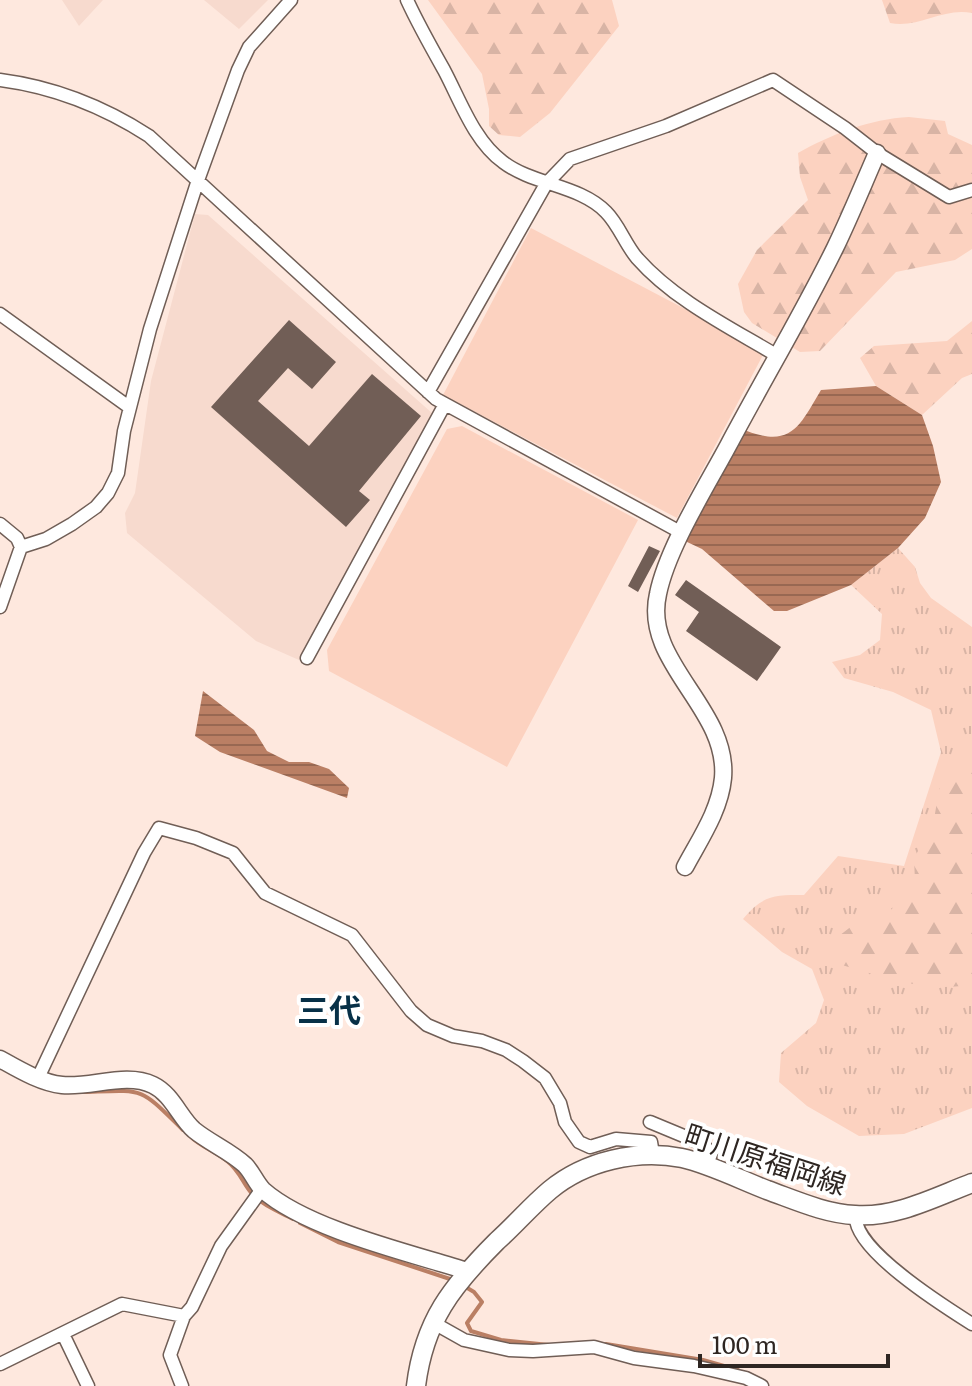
<svg xmlns="http://www.w3.org/2000/svg" width="972" height="1386" viewBox="0 0 972 1386" font-family="Literata,'Noto Sans JP',serif">
  <defs>
    <pattern id="grass-tufts" width="24" height="20" patternUnits="userSpaceOnUse" patternTransform="scale(2)"><rect width="24" height="20" fill="#fcd2c0"/><path d="M3 7l-1-3M5 7V3M7 7l1-3M15 17l-1-3M17 17v-4M19 17l1-3" fill="none" stroke="#d8b4a5"/></pattern>
    <pattern id="forest-firs" width="22" height="20" patternUnits="userSpaceOnUse" patternTransform="scale(2)"><rect width="22" height="20" fill="#fcd2c0"/><path d="M5 1l3.5 6h-7zM16 11l3.5 6h-7z" fill="#d8b4a5"/></pattern>
    <pattern id="water-rules" width="6" height="5" patternUnits="userSpaceOnUse" patternTransform="scale(2)"><rect width="6" height="5" fill="#ba7f64"/><path d="M0 2.5h6" fill="none" stroke="#986852"/></pattern>
  </defs>
  <rect width="100%" height="100%" fill="#fee8de"/>
  <path fill="#f7dace" d="M62 0H103L79 26Z
    M204 0H268L239 29Z
    M195 214 208 215 432 413 299 660 256 641 127 533 125 513 135 493 151 381Z"/>
  <path fill="url(#grass-tufts)" d="M898 548 915 567 920 583 931 598 972 627V1108L904 1134 859 1136 807 1106 779 1082 781 1053 816 1023 824 1000 812 969 782 952 743 919C763 895 774 895 804 895L838 856 904 866 941 752 931 710 893 692 844 678 832 662 860 655 880 640 882 614 851 585Z"/>
  <path fill="url(#forest-firs)" d="M428 0H612L619 26 550 113 520 137 499 135 489 126V109L482 74Z
    M882 0H972V13C943 7 918 29 890 23Z
    M909 117 945 121 948 134 972 145V249L955 260 896 272 820 351 800 352 752 323 744 312 738 284 757 250 808 200 800 177 798 153C832 134 870 119 909 117Z
    M972 321V374L962 378 922 415 876 386 860 358 874 346 947 341Z
    M959 755H972V984C929 994 884 977 842 965L835 939 857 922 891 910 915 881 914 858 933 825 941 779Z"/>
  <path fill="#fcd2c0" d="M531 228 765 351 677 518 443 395Z
    M462 426 638 520 507 767 329 671 327 650 447 429Z"/>
  <path fill="url(#water-rules)" d="M876 386 922 415 933 446 941 482 925 518 898 548 851 585 787 611H774L702 549 685 541 743 425 747 431C792 448 800 425 821 390Z
    M203 691 254 730 267 751 289 762H309L329 769 349 788 347 798 220 752 195 736Z"/>
  <g fill="none" stroke-linecap="round" stroke-linejoin="round">
    <path stroke="#ba7f64" stroke-width="4" d="M83 1092C146 1090 138 1086 183 1130
      M190 1136C201 1147 215 1151 227 1161 241 1172 243 1185 254 1196 264 1206 280 1212 293 1219
      M300 1223 338 1242 453 1280
      M464 1286 474 1292 482 1302 467 1323 471 1331 501 1340 549 1345
      M606 1344 703 1360 738 1370"/>
  </g>
  <path fill="#715e56" d="M289 320 336 362 312 389 288 368 258 401 309 446 372 374 421 416 359 491 370 500 346 527 211 407Z
    M649 546 660 551 638 592 628 586Z
    M686 580 781 647 757 681 686 631 699 612 675 595Z"/>
  <g fill="none" stroke-linecap="round" stroke-linejoin="round">
    <defs>
      <path id="minor" d="M407 0C418 24 431 47 444 70 460 100 474 141 503 162 533 185 580 185 606 212 619 225 625 244 637 258 674 300 729 327 776 355
        M0 80C54 87 104 107 149 136L436 399 682 533
        M0 314 129 407
        M428 392 546 184 570 159 666 126 773 80 845 128 877 153 949 197 972 190
        M0 524 17 538 21 547 0 607
        M21 547 46 539 72 524 96 507 108 493 118 473 124 431 150 329 197 183 238 70 249 47 291 0
        M307 658 445 404
        M38 1078 144 853 159 828 196 838 233 853 265 893 352 935 411 1011 427 1025 453 1036 482 1041 506 1050 523 1061 545 1078 560 1103 565 1122 579 1142 590 1147 616 1139 651 1142 653 1154
        M650 1122 703 1144 711 1154 706 1167
        M856 1215C851 1248 945 1307 972 1324
        M432 1322 464 1340 509 1350 533 1351 594 1347 634 1358 694 1366 746 1378 762 1386
        M63 1334 88 1386
        M0 1364 122 1304 184 1316
        M182 1386 170 1355 184 1316 192 1307 221 1246 262 1189"/>
      <path id="tertiary" d="M685 867C700 839 720 810 723 778 729 708 642 663 658 594 667 549 706 487 728 446 763 380 802 315 835 248 850 217 863 185 877 153
        M0 1059C18 1069 41 1083 62 1085 91 1088 126 1072 153 1085 172 1094 180 1118 194 1130 210 1143 230 1151 245 1165 252 1172 256 1183 263 1190 307 1229 410 1253 467 1271"/>
      <path id="secondary" d="M416 1386C424 1321 452 1286 497 1241 515 1225 531 1206 550 1190 585 1161 637 1149 682 1158 709 1164 741 1180 767 1190 795 1200 826 1214 855 1215 896 1218 935 1197 972 1183"/>
    </defs>
    <use href="#minor" stroke="#705e56" stroke-width="15"/>
    <use href="#tertiary" stroke="#705e56" stroke-width="19"/>
    <use href="#secondary" stroke="#705e56" stroke-width="21"/>
    <use href="#minor" stroke="#fff" stroke-width="12"/>
    <use href="#tertiary" stroke="#fff" stroke-width="16"/>
    <use href="#secondary" stroke="#fff" stroke-width="18"/>
  </g>
  <g text-anchor="middle" dominant-baseline="central" stroke-width="8" stroke-linejoin="round" paint-order="stroke">
    <g font-size="28" fill="#2e2622" stroke="#fff">
      <text transform="translate(766 1158) rotate(18)">町川原福岡線</text>
    </g>
    <g font-size="32" font-weight="bold" fill="#073047" stroke="#fff">
      <text x="329" y="1008">三代</text>
    </g>
  </g>
  <path d="M700 1354v12h188v-12" fill="none" stroke="#2e2622" stroke-width="4"/>
  <text x="712" y="1354" font-size="24" fill="#2e2622" stroke="#ffffff" stroke-width="6" paint-order="stroke">100 m</text>
</svg>
